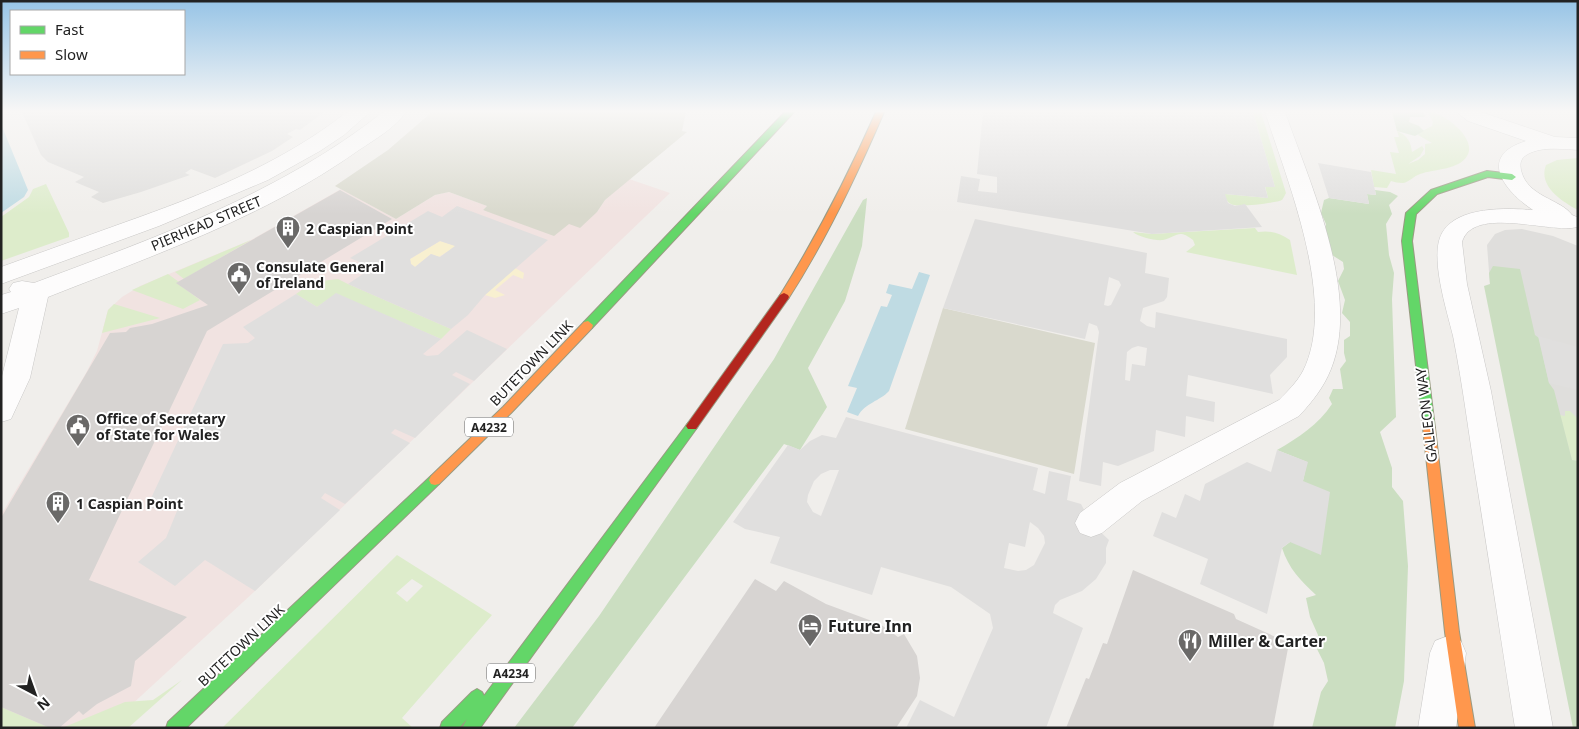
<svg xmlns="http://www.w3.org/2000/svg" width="1579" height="729" viewBox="0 0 1579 729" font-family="'Noto Sans',sans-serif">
  <rect width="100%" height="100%" fill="#f0eeeb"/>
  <path fill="#dfdedc" d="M22 112H324L300 130 296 129 287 134 293 137 272 151 215 178 191 169 185 173 190 175 141 192 103 203 91 197 99 192 75 182 84 177 48 162 41 155Z
    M1522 229 1553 236 1578 246V687L1490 285 1487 245 1495 234 1505 230Z"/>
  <path fill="#f1e3e1" d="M629 179 670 193 255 591 129 707 103 728H1V515L86 373 97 351 108 310 122 297 140 286 251 240 341 189 396 219 435 195 449 192 487 206 483 210 569 224 597 212 605 200Z"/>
  <path fill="#d9d9cd" d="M432 112H686L682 131 687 132 605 200 597 212 580 228 569 224 554 236 483 210 487 206 449 192 435 195 396 219 335 186 388 150Z
    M943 308 1095 343 1074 474 905 429Z"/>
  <path fill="#ddeccb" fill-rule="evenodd" d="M1253 112H1261L1286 193C1285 195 1283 199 1282 200 1276 203 1240 207 1234 205 1228 204 1225 199 1225 194L1268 198 1265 186 1275 187Z
    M1428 112C1444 112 1478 139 1467 156 1459 170 1434 169 1420 174 1414 176 1409 182 1403 183 1399 183 1394 182 1391 181L1387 188 1374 187 1371 170 1396 174 1390 152 1399 153 1394 137H1399L1397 131C1407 135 1411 142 1412 152L1422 146 1424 149 1420 156 1408 164 1418 160 1425 154V144L1432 143 1418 135 1420 132 1432 126 1433 122Z
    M1578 158V210C1561 201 1538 186 1546 165L1557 160Z
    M46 184 69 233V237L1 261V217L29 197 33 189Z
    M1255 228 1258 232C1270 230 1280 233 1290 240L1297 275 1186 252 1195 245 1193 240C1178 228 1177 237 1163 240 1155 241 1139 237 1133 232L1152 234Z
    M251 240 184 279 175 272Z
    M168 274 179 282 177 283 200 300 183 309 132 290Z
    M338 279 348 284 451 329 441 339 336 294 317 307 296 294 313 282Z
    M114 304 160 318 102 333 108 310Z
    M1565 411H1570L1578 419V461L1572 460 1560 415 1565 416Z
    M397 555 492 615 402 718 413 728H222ZM412 579 423 586 407 602 396 593Z
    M182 680 128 728H62L125 702 153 700Z
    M1 707 50 728H1Z"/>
  <path fill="#cbdec1" d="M1392 112H1424L1425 117H1410L1409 122 1419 126 1424 131 1415 136 1397 131Z
    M1375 190 1390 192 1398 196 1389 205 1392 214 1386 224 1389 255 1394 273 1392 299 1396 417 1380 432 1392 468V487L1403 501 1408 566 1404 681 1395 728H1312L1321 692 1328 681 1324 663 1317 649 1318 635 1310 617 1306 598 1316 595C1300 580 1289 569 1282 548L1290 542 1307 462 1277 450C1298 438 1319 424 1332 404L1329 398 1333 389H1343L1340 369 1346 361 1344 353V340L1350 336V322L1342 313 1345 300 1338 281 1344 269 1343 262 1332 255 1324 233 1326 224 1321 213 1324 200 1329 198 1369 204 1367 194 1376 195Z
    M867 198 862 246 845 301 808 368 827 407 800 450 784 444 572 728H514L599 616 774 359 863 200Z
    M1493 266 1520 269 1535 335 1539 338 1549 383 1554 390 1572 460 1578 461V728H1573L1484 286 1490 284 1489 273Z"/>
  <path fill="#f8f0d0" d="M440 241 456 246 439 257 431 254 415 267 411 264 410 259Z
    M515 268 524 273 523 279 513 275 495 290 505 295 495 298 485 295Z"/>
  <path fill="#e0dfde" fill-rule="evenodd" d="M983 112H1253L1275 187H1265L1268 198 1225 194 1228 203 1235 206 1245 204 1262 227 1152 234 957 202 961 176 980 179 978 191 997 193V177L977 174Z
    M1318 163 1371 172 1376 195 1367 194 1369 204 1329 198Z
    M457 206 548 240 485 295 468 315 451 329 348 284 366 272 360 269 366 265 350 258 428 211 442 217ZM440 241 455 246 440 257 431 254 415 267 411 264 410 259Z
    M975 219 1147 253 1145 273 1169 278 1167 297 1164 301 1143 308 1140 321 1147 326 1155 328 1156 312 1287 339V357L1270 375 1273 394 1188 375 1186 396 1215 402 1214 422 1186 416 1185 437 1156 430 1154 451 1118 466 1103 462 1101 486 1079 481 1099 332 1097 326 1089 323 1085 339 943 308ZM1109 277 1119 281 1121 285 1111 305 1108 306 1104 305ZM1138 346 1147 348 1145 366 1132 364 1130 381 1125 380 1127 352 1132 348Z
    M336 293 441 339 423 354 427 356 438 355 467 330 507 349 474 381 456 372 452 375 470 384 415 438 395 429 391 433 410 443 345 504 325 493 321 498 340 510 255 591 205 560 175 586 138 562 166 538 179 506 146 509 223 344 248 343 255 338 243 327 296 294 317 307Z
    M1538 336 1578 347V390L1549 383Z
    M846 417 1038 468 1033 490 1045 494 1049 471 1071 476 1067 500 1081 504 1091 523 1109 540 1106 548V563L1096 579 1082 591 1060 600 1055 605 1053 613 1083 628 1046 728H906L920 700 954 717 993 628 990 614 951 587 881 567 872 595 770 563 780 537 745 529 733 522 788 445 800 450 810 441 822 435 836 438ZM830 470H839L821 516 813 512 807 502 808 495 814 481 821 474ZM1030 522 1038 528 1044 536 1045 543 1034 565 1026 570 1018 571 1004 568 1009 543 1025 547Z
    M1277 450 1308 462 1303 481 1330 492 1321 555 1290 542 1282 548 1267 614 1200 584 1208 559 1153 536 1162 512 1176 518 1185 494 1200 501 1205 484 1247 462 1271 472Z"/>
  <path fill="#bfdbe3" d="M1 124 28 190 24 197 1 213Z
    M919 272 930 275 889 391C880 401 865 403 858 416L847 412 857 388 848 386 881 306 887 307 892 295 886 293 889 284 912 289Z"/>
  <path fill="#d7d4d2" d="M340 190 392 219 207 331 89 580 187 617 135 661 131 686 97 704 83 715 79 711 59 728H50L1 707V518L110 333 126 332 130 328 152 324 208 305 176 283Z
    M1133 570 1234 614 1236 619 1289 643 1273 728H1066L1086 678 1089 679 1103 643 1107 644Z
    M755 579 776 591 784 581 826 604 880 624 898 637 904 634 917 656 920 678 917 696 896 728H654Z"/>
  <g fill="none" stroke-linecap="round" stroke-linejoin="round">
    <defs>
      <path id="street" d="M347 112H370L344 135 320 151 268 180 159 226 1 284V267C42 252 82 238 123 223 202 195 281 164 347 112Z
        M383 112H406C395 128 374 140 359 150 265 217 154 255 48 297L30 378 11 419 1 422V380L19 308 1 314V295L11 292 9 289 13 283 22 281 34 283C157 237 279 194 383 112Z
        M1265 112H1285C1310 184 1361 294 1331 369 1324 387 1312 402 1299 416L1142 501 1102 533 1091 537 1080 533 1075 523 1080 513 1120 483 1279 400C1288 391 1297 382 1303 371 1338 302 1287 180 1265 112Z
        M1457 112H1481L1555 137 1578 138V150C1562 149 1538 146 1525 156 1520 160 1520 164 1521 170 1527 197 1561 199 1572 215L1577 217V227C1551 234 1473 205 1462 242L1467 284 1491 391 1553 728H1515C1502 647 1490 566 1477 485 1469 436 1463 386 1453 336 1447 311 1429 256 1442 233 1457 206 1507 208 1533 210 1504 191 1477 156 1526 141L1468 121Z
        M1448 636 1461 641 1466 653 1456 728H1418L1430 653 1435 641Z"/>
      <path id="fast" d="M785 112H794L592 328H584L583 325 584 322Z
        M1487 171 1512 174 1516 177 1512 180 1488 177 1437 194 1416 214 1412 241 1435 428 1433 431H1425L1423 428 1402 241 1406 213 1431 190Z
        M692 421 696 423 698 426 696 429 480 728H462L467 719 459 728H440L442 722 472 692 477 689 482 692 484 696 688 423Z
        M435 475 439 476 441 480 439 484 186 728H166L168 722 431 476Z"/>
      <path id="slow" d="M876 112H884C856 177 826 240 788 299H780L779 297C817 236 847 178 876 112Z
        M588 321 593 325 592 328 511 413 439 484 435 485 431 484 429 480 431 476 503 407 584 322Z
        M1429 423 1433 425 1435 428 1459 632 1475 728H1459L1445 632 1423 428 1425 425Z"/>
      <path id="jam" d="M784 293 788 295 789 297 788 299 696 429H688L686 426 688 423 780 295Z"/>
    </defs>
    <use href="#street" stroke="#c9c8c7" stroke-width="1"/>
    <use href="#fast" stroke="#999a82" stroke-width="2"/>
    <use href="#slow" stroke="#999a82" stroke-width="2"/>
    <use href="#jam" stroke="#999a82" stroke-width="2"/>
    <use href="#street" fill="#fdfcfc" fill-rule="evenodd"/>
    <use href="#fast" fill="#63d668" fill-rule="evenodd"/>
    <use href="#slow" fill="#ff974d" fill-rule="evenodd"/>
    <use href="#jam" fill="#b3261e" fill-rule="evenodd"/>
  </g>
  <linearGradient id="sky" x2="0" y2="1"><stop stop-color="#97c4e6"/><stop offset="0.52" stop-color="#f8f7f6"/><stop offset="1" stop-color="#f8f7f6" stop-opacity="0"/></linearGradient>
  <rect width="1579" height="214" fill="url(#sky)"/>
  <defs>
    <symbol id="building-pin" viewBox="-11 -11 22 30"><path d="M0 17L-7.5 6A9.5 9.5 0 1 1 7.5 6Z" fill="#6a6968" stroke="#fff"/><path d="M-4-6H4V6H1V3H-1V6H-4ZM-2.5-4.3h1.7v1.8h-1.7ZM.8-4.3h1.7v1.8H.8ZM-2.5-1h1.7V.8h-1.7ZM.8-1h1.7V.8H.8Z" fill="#fff"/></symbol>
    <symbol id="civic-pin" viewBox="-11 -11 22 30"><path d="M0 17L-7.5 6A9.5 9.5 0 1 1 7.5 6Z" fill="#6a6968" stroke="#fff"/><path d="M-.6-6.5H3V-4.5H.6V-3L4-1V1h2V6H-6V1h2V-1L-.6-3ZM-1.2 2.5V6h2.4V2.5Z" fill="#fff"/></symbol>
    <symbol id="hotel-pin" viewBox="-11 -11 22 30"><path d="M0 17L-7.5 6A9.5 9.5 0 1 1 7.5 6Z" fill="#6a6968" stroke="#fff"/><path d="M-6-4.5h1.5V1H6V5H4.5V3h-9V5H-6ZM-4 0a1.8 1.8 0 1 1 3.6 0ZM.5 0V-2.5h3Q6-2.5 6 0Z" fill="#fff"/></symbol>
    <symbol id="restaurant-pin" viewBox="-11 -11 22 30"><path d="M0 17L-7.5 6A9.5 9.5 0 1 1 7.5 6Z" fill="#6a6968" stroke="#fff"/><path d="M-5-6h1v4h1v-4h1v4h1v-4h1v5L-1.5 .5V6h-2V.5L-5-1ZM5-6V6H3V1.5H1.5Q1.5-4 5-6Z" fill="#fff"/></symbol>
  </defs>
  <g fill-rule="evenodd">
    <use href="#building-pin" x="274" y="214" width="28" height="38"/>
    <use href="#civic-pin" x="225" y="260" width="28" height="38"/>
    <use href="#civic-pin" x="64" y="412" width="28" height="38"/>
    <use href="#building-pin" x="44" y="489" width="28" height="38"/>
    <use href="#hotel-pin" x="796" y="612" width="28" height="38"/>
    <use href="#restaurant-pin" x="1176" y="627" width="28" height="38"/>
  </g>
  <g text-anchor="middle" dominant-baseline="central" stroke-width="4" stroke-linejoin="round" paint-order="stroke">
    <g fill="#fff" stroke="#646464" stroke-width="1">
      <rect x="465" y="417.5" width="48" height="19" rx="4"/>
      <rect x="487" y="663.5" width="48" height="19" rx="4"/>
    </g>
    <g font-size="12" font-weight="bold" fill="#222">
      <text x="489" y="427">A4232</text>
      <text x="511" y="673">A4234</text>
    </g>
    <g font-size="14" fill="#222" stroke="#fff">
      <text transform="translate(206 223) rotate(-23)">PIERHEAD STREET</text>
      <text transform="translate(531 363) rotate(-46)">BUTETOWN LINK</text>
      <text transform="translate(1426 415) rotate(-97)">GALLEON WAY</text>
      <text transform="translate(241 645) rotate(-43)">BUTETOWN LINK</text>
    </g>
    <g font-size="14" font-weight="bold" fill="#222" stroke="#fff" text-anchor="start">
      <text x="306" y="228">2 Caspian Point</text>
      <text x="256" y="266">Consulate General<tspan x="256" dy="16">of Ireland</tspan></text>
      <text x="96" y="418">Office of Secretary<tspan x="96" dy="16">of State for Wales</tspan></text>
      <text x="76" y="503">1 Caspian Point</text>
    </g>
    <g font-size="16" font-weight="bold" fill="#222" stroke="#fff" text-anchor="start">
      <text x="828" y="626">Future Inn</text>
      <text x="1208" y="641">Miller &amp; Carter</text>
    </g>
  </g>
  <rect width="1579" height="729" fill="none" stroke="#222222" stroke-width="5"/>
  <rect x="10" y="10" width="175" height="65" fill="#ffffff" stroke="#a7a7a7"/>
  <rect x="20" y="26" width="25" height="8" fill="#63d668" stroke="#a7a7a7"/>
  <text x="55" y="35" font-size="15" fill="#222222">Fast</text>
  <rect x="20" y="51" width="25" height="8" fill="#ff974d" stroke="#a7a7a7"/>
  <text x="55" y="60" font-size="15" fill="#222222">Slow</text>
  <g transform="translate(35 694) rotate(139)" stroke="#ffffff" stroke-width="4" paint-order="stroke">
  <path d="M0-4L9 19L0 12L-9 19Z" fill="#222222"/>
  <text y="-8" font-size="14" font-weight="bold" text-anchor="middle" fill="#222222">N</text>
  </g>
</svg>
